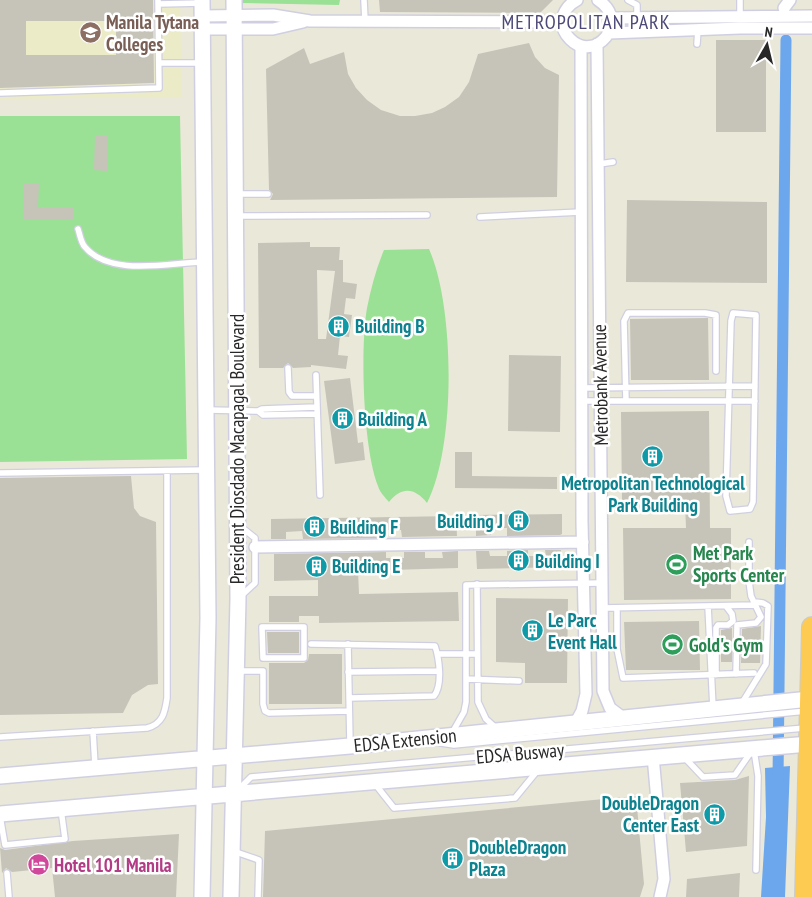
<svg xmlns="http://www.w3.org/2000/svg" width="812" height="897" viewBox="0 0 812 897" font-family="'PT Sans Narrow',sans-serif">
  <rect width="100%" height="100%" fill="#eae8d9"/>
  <path fill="#ecebc8" d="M0 0H180L182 97 0 99Z"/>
  <path fill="#9ae195" d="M242 0H340L339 5 241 3Z
    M0 116H180L187 459 0 462Z
    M429 249C455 307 456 447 427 503 415 488 402 486 389 502 385 497 380 493 378 486 363 448 360 349 367 308 371 288 376 269 384 250Z"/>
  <path fill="#6ca7ed" d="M790 766 785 897H761L766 817 765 768Z"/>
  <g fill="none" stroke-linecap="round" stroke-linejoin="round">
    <path stroke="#6ca7ed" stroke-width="11" d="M778 780 786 40"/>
  </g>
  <path fill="#c6c4b9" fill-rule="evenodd" d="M0 0H153L154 83 0 88ZM26 21H116V55H26Z
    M379 0H553L540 13 380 12Z
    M716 40H766V132H716Z
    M529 43 535 57 545 68 559 75 557 197 270 200 273 194 269 190 266 69 304 48 310 64 344 52 348 74 356 88 367 100 381 110 400 116H415L432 113 445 107 459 97 469 82 478 54Z
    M95 135H107V171L94 170Z
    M24 183H39L38 207 74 208V220L24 219Z
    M627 200 767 202V283L626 282Z
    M310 242V247H340L339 260H343V282L357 284 355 299 346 298 344 314 352 315 349 337 340 336 338 355 348 356 346 369 311 365V367L293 368 288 363 283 368H259L258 243ZM317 270 335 271 326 339H318Z
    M708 318 709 380H631L630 319Z
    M509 355 561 356 560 432 508 431Z
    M350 378 358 443 363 442 365 460 335 464 324 381Z
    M709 411 710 528H731V599L624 600 623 528H686L685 502 622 503 621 412Z
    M455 452H472V476L557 477V489L455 488Z
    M131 476 134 508 140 516 156 522 158 684 148 685 132 695 123 713 0 715V478Z
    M562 514V534L560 535 507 536V528H491V535L476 536V515Z
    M456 516 457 536 402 537 401 530H385V538L303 539 302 531 286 532V539H271V519Z
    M528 550V556H546L545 550H561V567L477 569 476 551H489L490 556H507V551Z
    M458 551V568L358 571 359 594 458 592 459 621 319 623V616H299V622H269V596H318V580L274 581V554L386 552V558H404V552H425V558H443L442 552Z
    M496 598 568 599 567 683H525V663L496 662Z
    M699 621 700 670H626L624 622Z
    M761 626 760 663H741L742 629Z
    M732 628V662H721V630Z
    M267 632H299V653H268Z
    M309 654H342V704H269V663H304L308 660Z
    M749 776 747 846 686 852 680 783 735 780Z
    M636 796 644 884 640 897H263L265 831Z
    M179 834 176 897H55L52 868 12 872 6 868 2 873 0 848 5 850 73 841Z
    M740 873 739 897H686L687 879Z"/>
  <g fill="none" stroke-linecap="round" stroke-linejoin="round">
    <defs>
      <path id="lane" d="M364 0 365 21
        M628 0 637 5V32
        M158 4 202 3
        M740 18V0
        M697 44 698 29
        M159 63H202
        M0 93 159 88 158 0
        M599 164 613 162
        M237 194H268
        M237 216 427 215
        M480 217 581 212
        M78 229C80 235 81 243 85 247 110 277 168 263 203 262
        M733 313 756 315 753 502 750 509 730 511 726 496 731 321Z
        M288 368 289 392 292 396H315
        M316 375 320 495
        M581 388 755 386
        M582 401H755
        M626 401 624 321 628 313H705L716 315V371
        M208 410 258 411 262 409 316 407
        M258 411 263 415 316 414
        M0 473 205 470
        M240 526 255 538V583L241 596
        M477 584 478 702 486 719 496 728
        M708 606 713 708
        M602 608 755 605
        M617 608V649L623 678 754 673
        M262 627H304V658H263Z
        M311 644 435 646C439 658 443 685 434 696L349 698
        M348 644 350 744
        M438 654H477
        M238 671H263V704L265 711 269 713 349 711
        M348 672 439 671
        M736 674 737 625 756 623 761 617 751 596 749 581V542
        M716 675V628L718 625H728L733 621 732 614 726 606
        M466 679 519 681
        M742 703 766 664 768 606 763 603 755 602
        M93 731 95 766
        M452 733 464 712 466 702V585L602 583
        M0 737 147 728C163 724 165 712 167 698V471
        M441 743 454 745 807 711
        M754 750 758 776 756 870
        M684 757 703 777 735 775 751 752
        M375 784 394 808 515 798 538 770
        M237 791 251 777 805 728
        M0 816 5 845 65 839 61 809
        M233 851 259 860 258 897
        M7 873 9 897"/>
      <path id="street" d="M577 0C569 4 563 12 562 21 562 28 565 34 570 39 594 64 632 22 598 0
        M784 8 790 0
        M202 16 273 15 310 21 562 22
        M612 18 812 16
        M202 29H273L303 22
        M609 33 740 28H812
        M597 44 603 691 610 708 622 717
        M255 547 583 542
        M576 722 582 711 586 694 582 522 581 46
        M653 756 664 879 660 897"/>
      <path id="secondary" d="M202 0 208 618 202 897
        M0 776 350 746 810 699
        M0 814 809 744
        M231 897 238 599 234 0"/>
      <path id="highway" d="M805 897 812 627"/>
    </defs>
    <use href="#lane" stroke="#d0cfe1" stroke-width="8"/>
    <use href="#street" stroke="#d0cfe1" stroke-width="14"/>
    <use href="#secondary" stroke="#d0cfe1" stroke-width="18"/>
    <use href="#highway" stroke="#cbcbcb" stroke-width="22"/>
    <use href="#lane" stroke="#fff" stroke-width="5.5"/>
    <use href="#street" stroke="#fff" stroke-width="11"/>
    <use href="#secondary" stroke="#fff" stroke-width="15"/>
    <use href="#highway" stroke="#fdca52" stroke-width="20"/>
  </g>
  <defs>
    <symbol id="university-disc" viewBox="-11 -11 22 22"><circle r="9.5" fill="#8d6e63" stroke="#fff"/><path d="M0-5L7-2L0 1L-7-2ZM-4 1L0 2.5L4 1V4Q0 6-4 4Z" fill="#fff"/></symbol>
    <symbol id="building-disc" viewBox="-11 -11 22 22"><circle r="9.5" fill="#0f9aa8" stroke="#fff"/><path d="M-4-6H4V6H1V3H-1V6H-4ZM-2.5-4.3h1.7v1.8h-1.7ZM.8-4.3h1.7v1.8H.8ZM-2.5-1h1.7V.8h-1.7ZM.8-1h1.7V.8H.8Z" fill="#fff"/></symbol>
    <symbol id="stadium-disc" viewBox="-11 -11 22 22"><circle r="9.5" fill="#2e9e5b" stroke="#fff"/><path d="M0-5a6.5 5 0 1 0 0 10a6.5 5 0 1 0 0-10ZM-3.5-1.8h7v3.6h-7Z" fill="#fff"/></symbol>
    <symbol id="hotel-disc" viewBox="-11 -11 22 22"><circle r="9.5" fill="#d1479c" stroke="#fff"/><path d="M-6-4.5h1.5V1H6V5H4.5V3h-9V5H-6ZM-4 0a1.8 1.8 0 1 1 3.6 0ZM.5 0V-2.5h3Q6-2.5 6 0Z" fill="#fff"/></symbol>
  </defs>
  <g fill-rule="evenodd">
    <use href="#university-disc" x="78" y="20" width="25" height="25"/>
    <use href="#building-disc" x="326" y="314" width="25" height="25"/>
    <use href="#building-disc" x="330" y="406" width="25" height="25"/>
    <use href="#building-disc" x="640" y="444" width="25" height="25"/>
    <use href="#building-disc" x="506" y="508" width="25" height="25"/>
    <use href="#building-disc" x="302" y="514" width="25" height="25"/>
    <use href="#building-disc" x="506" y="548" width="25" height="25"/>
    <use href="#stadium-disc" x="664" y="552" width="25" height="25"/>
    <use href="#building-disc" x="304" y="554" width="25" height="25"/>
    <use href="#building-disc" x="520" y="618" width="25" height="25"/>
    <use href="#stadium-disc" x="660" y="632" width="25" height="25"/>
    <use href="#building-disc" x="702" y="802" width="25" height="25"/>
    <use href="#building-disc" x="440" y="846" width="25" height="25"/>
    <use href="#hotel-disc" x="26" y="852" width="25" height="25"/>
  </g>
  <g text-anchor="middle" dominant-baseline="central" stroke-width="5" stroke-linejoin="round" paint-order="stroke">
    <g font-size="19" font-weight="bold" fill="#785e54" stroke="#fff" text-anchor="start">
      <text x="106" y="22">Manila Tytana<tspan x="106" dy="22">Colleges</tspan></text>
    </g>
    <g font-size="19" font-weight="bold" fill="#0d838f" stroke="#fff" text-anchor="start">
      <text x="355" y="326">Building B</text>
      <text x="358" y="419">Building A</text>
      <text x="653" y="483" text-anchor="middle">Metropolitan Technological<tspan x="653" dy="22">Park Building</tspan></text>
      <text x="503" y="521" text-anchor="end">Building J</text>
      <text x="330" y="527">Building F</text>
      <text x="535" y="561">Building I</text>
      <text x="332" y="566">Building E</text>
      <text x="548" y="620">Le Parc<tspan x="548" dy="22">Event Hall</tspan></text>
      <text x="699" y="803" text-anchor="end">DoubleDragon<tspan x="699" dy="22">Center East</tspan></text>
      <text x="469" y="847">DoubleDragon<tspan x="469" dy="22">Plaza</tspan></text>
    </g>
    <g font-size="19" fill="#282828" stroke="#fff">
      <text transform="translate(600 385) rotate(-91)">Metrobank Avenue</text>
      <text transform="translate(237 449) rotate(-90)">President Diosdado Macapagal Boulevard</text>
      <text transform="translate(405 740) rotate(-6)">EDSA Extension</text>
      <text transform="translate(520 753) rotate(-5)">EDSA Busway</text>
    </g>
    <g font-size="19" font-weight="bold" fill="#27864d" stroke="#fff" text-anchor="start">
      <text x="693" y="553">Met Park<tspan x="693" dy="22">Sports Center</tspan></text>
      <text x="689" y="645">Gold's Gym</text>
    </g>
    <g font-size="19" font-weight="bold" fill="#b23c85" stroke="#fff" text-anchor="start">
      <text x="54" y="865">Hotel 101 Manila</text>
    </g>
    <g font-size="20" letter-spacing="1" fill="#4d4978" stroke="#fff">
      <text x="586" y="22">METROPOLITAN PARK</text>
    </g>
  </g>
  <g transform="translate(767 45) rotate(8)" stroke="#ffffff" stroke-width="4" paint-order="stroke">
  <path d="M0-4L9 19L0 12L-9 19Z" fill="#282828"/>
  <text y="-8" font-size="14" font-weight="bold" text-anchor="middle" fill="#282828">N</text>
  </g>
</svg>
